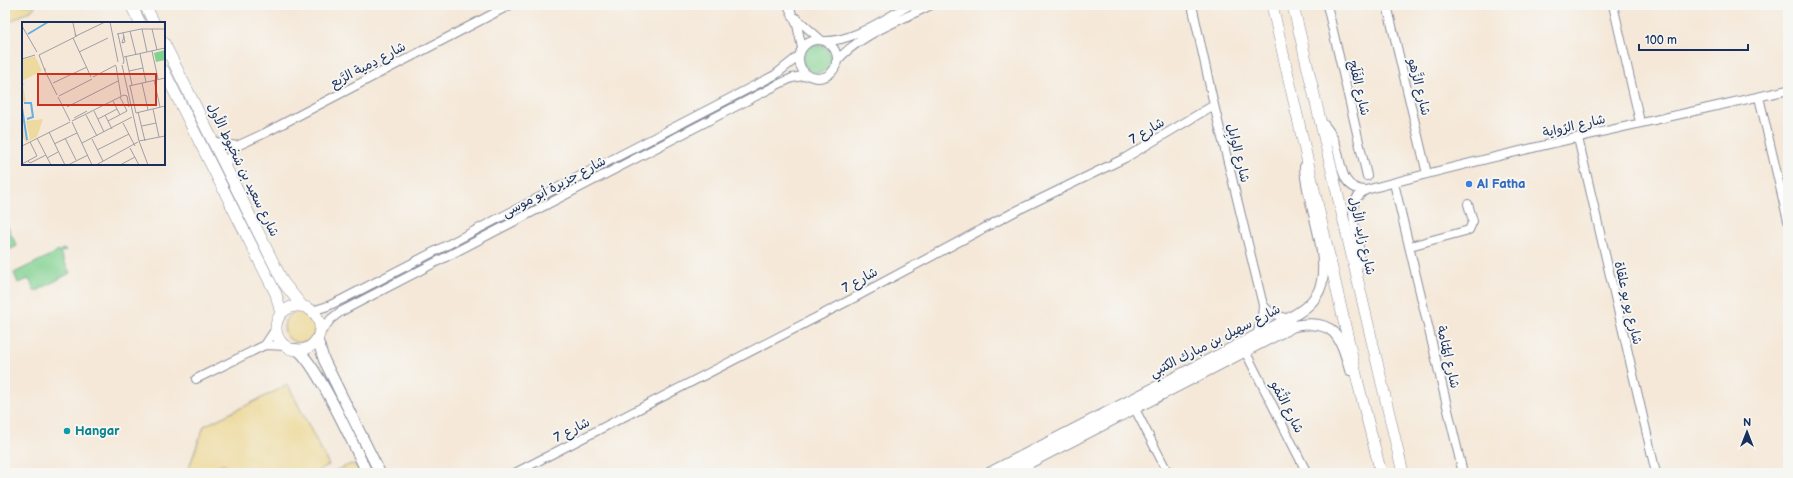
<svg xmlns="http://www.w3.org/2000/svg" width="1793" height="478" viewBox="0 0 1793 478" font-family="'Balsamiq Sans','Playpen Sans Arabic',sans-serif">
  <rect width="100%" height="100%" fill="#f6f6f2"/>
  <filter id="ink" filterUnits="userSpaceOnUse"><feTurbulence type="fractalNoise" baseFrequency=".025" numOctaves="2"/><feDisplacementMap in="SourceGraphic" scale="8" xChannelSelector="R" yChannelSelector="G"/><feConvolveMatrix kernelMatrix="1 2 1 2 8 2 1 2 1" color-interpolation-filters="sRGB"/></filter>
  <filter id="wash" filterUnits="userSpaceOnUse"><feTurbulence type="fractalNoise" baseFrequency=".012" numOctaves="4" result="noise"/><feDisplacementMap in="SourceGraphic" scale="16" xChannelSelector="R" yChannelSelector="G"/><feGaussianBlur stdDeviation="0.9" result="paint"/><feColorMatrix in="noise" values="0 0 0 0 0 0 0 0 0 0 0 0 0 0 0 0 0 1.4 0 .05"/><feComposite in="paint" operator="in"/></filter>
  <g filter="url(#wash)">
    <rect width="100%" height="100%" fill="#f5e8d8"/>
    <path fill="#82d191" stroke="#4e8078" d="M803 59a14 14 0 1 1 28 0a14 14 0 1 1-28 0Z
      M5 221 17 246 5 252Z
      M63 249 66 250 60 253 70 273 35 292 29 279 18 283 14 273Z"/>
    <path fill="#eeda9e" stroke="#84847e" d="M5 5H36L32 10 5 24Z
      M284 327a16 16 0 1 1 32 0a16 16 0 1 1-32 0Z
      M288 385 329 465 314 473H228L224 464 203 473H187L204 426Z
      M351 464 357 466 361 473H330Z"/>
  </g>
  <g filter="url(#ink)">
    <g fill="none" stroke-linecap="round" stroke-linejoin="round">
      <defs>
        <path id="minor" d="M788 5 797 25 802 48
          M1192 5 1214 105 1263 305 1262 317 1257 335
          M1327 5 1367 176
          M1387 5 1427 174
          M1613 5 1640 122
          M796 18 821 40
          M799 59a19 19 0 1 1 38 0a19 19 0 1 1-38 0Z
          M824 41C853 42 885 18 910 5
          M836 62C858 35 900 21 931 5
          M1759 97 1788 221
          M1321 121C1328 128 1333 136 1336 145 1342 163 1340 190 1366 190
          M1578 138 1656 473
          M214 142 237 146 263 134 510 5
          M227 167 230 156 237 146
          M1394 183 1463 473
          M1410 246 1469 230 1473 221 1468 204
          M1356 273C1359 265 1360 257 1359 248 1357 229 1343 202 1366 190 1506 152 1647 122 1788 90
          M1263 305 1271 313 1288 319
          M312 311 328 306 343 299 775 75 799 56
          M320 333 331 319 340 312 777 85 792 78 808 75
          M265 345 277 327
          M1245 351 1307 473
          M196 379 265 345 287 346
          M1135 409 1168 473
          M515 473 852 299 1018 210 1125 158 1214 105"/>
        <path id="tertiary" d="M317 338 324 360 380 473
          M296 349C316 361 355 448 367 473
          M989 473 1288 319C1298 313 1309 307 1316 296 1337 265 1306 204 1305 167
          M1010 473 1294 326C1334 318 1341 336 1350 370"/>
        <path id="secondary" d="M131 5 140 23
          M145 5 154 23
          M1272 5 1358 383 1381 473
          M1293 5 1403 473
          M164 43 283 282 302 306
          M164 71 276 294 281 314
          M276 328a22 22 0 1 1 44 0a22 22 0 1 1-44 0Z"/>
      </defs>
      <use href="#minor" stroke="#888c9b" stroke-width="10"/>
      <use href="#tertiary" stroke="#888c9b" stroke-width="12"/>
      <use href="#secondary" stroke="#888c9b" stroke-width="12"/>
      <use href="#minor" stroke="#fff" stroke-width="8"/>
      <use href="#tertiary" stroke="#fff" stroke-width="10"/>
      <use href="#secondary" stroke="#fff" stroke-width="11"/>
    </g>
  </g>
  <circle fill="#3f7fe0" stroke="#f6f6f2" stroke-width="1.5" cx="1469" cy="184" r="4"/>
  <circle fill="#0f9aa8" stroke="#f6f6f2" stroke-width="1.5" cx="67" cy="431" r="4"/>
  <g text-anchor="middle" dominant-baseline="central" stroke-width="4" stroke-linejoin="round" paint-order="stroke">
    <g font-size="13" fill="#1b2f5e" stroke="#f6f6f2">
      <text transform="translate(368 65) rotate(-28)">شارع دِمية الرَّبع</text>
      <text transform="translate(1419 87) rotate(76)">شارع الزَّهو</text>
      <text transform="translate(1359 88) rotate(77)">شارع الفَلَج</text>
      <text transform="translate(1574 126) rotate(-13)">شارع الرُواية</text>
      <text transform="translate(1147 131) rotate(-31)">شارع 7</text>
      <text transform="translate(1238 153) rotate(76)">شارع الوابِل</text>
      <text transform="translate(243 170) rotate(64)">شارع سعيد بن شخبوط الأول</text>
      <text transform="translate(554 187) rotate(-28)">شارع جزيرة أبو موسى</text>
      <text transform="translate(1362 236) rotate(77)">شارع زايد الأول</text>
      <text transform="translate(860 280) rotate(-29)">شارع 7</text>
      <text transform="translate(1628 303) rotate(77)">شارع يو بو علقاة</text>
      <text transform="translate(1215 341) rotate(-27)">شارع سهيل بن مبارك الكتبي</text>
      <text transform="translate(1448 357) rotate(77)">شارع المَتامة</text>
      <text transform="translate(1287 407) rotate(63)">شارع النُّمُو</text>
      <text transform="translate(572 430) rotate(-27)">شارع 7</text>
    </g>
    <g font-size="13" font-weight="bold" fill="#366cbe" stroke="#f6f6f2" text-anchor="start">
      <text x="1477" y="184">Al Fatha</text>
    </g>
    <g font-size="13" font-weight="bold" fill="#0d838f" stroke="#f6f6f2" text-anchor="start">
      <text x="75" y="431">Hangar</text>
    </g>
  </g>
  <g transform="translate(22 22)">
    <rect width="143" height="143" fill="#f5e8d8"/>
    <path d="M143 28V38L134 40 132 31Z" fill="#82d191"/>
    <path d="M13 34 20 49 0 59 3 63 1 64 4 79 2 80 0 79V38ZM0 93 3 118 8 117 4 99 21 97 15 115 4 120 0 114Z" fill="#eeda9e"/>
    <path fill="none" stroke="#66aedd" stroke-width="2" d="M6 12 26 0M2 81H9L11 95 5 97M0 86 5 118"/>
    <path fill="none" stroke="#9e9ea7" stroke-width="1" d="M88 0 96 40M51 1 54 15 53 12M0 4 15 30M120 7 125 30M130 7 135 28M108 9 114 33M101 11 103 20 100 21 102 14M95 12 119 7H143M96 12 102 39 101 42M54 14 83 0M51 16 69 55M130 29 136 57M57 30 86 16M118 32 124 60M17 33 53 15M17 33 23 49V46M102 35 143 26M104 35 110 63M0 37 13 33M100 43 117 119 126 143M94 44 99 74M23 49 35 73M107 49 121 46M71 55 94 43M132 58 138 85M31 61 65 45M120 61 126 88M107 64 143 56M108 64 114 91 143 84M37 74 70 57M36 75 48 99M91 79 98 93M45 85 96 59M131 87 137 115M72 89 82 110M116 90 123 119M64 93 75 114M83 93 90 107M52 96 65 89M76 97 95 87M50 99 102 73 105 74 107 85M86 99 105 89 98 75M50 100 70 143M101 101 113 124M120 104 134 101M27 110 43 143M15 116 29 143M43 116 54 138M70 117 81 139M117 119 143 114M60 121 110 95M32 122 55 111M0 124 48 100M108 126 117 143M75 128 107 112M25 136 36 130M6 139 8 141 24 133M0 142 15 134 8 120M46 143 66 133M74 143 116 120M98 143 113 135"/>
    <path fill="#c8321e" fill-opacity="0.15" stroke="#c8321e" stroke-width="2" d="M16 52H134V83H16Z"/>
    <rect width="143" height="143" fill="none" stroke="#1b2f5e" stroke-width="2"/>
  </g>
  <rect width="1793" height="478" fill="none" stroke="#f6f6f2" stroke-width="20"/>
  <g transform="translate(1747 432)" stroke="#f6f6f2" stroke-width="3" paint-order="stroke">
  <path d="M0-3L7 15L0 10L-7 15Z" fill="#1b2f5e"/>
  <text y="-6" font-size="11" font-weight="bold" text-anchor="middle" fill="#1b2f5e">N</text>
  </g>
  <path d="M1639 44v6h109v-6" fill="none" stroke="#1b2f5e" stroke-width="2"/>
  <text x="1645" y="44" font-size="12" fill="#1b2f5e" stroke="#f6f6f2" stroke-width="3" paint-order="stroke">100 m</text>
</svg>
